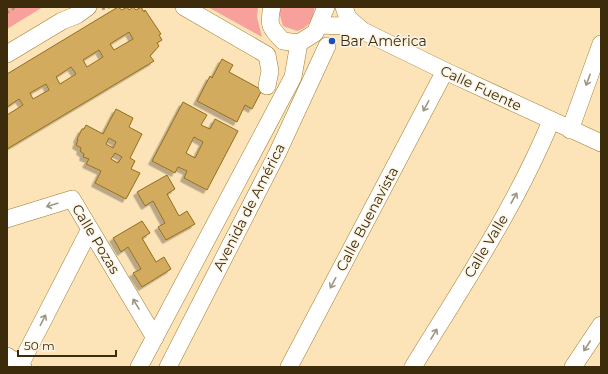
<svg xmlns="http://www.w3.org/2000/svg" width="608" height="374" viewBox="0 0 608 374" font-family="Montserrat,sans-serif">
  <defs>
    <filter id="shadow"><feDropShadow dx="-3.5" dy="3.5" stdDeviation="0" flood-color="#0004"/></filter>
  </defs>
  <rect width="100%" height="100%" fill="#fce4b8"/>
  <path fill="#f8a19c" d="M7 7H43L7 29Z
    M208 7H258L257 17 262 37Z
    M282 7H315C312 20 310 27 297 31L283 26 279 12Z"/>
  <path fill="#d2ab5f" stroke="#926e1b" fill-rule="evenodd" filter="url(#shadow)" d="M118 7 122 10 127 7 129 10 133 7 136 10 141 7 144 12 145 10 161 34 159 35 162 40 157 43 159 46 150 56 154 61 7 149V115L23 105 19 99 7 107V74ZM129 32 133 39 114 50 110 44ZM99 50 103 57 87 67 83 60ZM71 67 76 74 60 84 56 77ZM46 84 49 90 33 99 30 93Z
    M222 59 233 65 229 72 262 90 252 109 245 105 237 122 197 101 210 76 212 78Z
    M183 102 207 115 201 125 210 129 215 119 238 131 207 190 184 178 187 171 178 167 175 173 152 161ZM194 137 203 142 195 158 186 153Z
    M116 109 133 118 129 127 142 134 130 158 135 161 131 169 140 173 126 199 95 183 101 171 86 164 89 159 83 157 84 154 80 151 81 148 76 145 78 140 77 139 82 129H84L86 125 103 134ZM109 138 116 142 113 148 106 144ZM115 153 122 157 118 163 111 159Z
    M167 175 175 189 167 194 179 216 187 211 195 224 166 240 158 227 165 223 153 201 145 206 137 192Z
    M142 221 150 233 142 238 156 262 164 257 171 269 142 287 133 273 141 269 128 247 121 252 113 238Z"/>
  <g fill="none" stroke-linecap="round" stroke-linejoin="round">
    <defs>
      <path id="minor" d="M184 7 267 55 270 71 267 86
        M272 7C268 25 270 28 283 41L299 43 315 33 326 7
        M344 7 348 18 363 31
        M319 25 342 26 363 31 445 71 601 143
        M7 54 62 21 77 15 88 7
        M570 130 601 44
        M7 219 72 199 155 338
        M7 356 23 367
        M19 367 90 229
        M139 367 293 77 299 43
        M168 367 277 154 327 46
        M289 367 445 71
        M413 367C462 287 515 208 551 121
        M573 367 601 325"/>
    </defs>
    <use href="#minor" stroke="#a17c2d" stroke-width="18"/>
    <path stroke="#ab976f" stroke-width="2.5" stroke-dasharray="3 3" stroke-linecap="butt" d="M102 9 110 7
      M7 13 16 7"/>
    <use href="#minor" stroke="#fff" stroke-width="17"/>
  </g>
  <defs><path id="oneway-shaft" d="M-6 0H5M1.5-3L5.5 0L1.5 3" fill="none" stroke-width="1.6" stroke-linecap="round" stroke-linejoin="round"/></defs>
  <g stroke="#9e9685">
    <use href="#oneway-shaft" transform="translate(588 80) rotate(110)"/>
    <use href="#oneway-shaft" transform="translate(426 106) rotate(118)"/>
    <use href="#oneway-shaft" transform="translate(514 198) rotate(-61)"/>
    <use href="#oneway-shaft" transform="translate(52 205) rotate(163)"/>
    <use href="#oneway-shaft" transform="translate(333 283) rotate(118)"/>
    <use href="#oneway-shaft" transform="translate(136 304) rotate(-121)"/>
    <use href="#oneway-shaft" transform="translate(43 320) rotate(-63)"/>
    <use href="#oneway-shaft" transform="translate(434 334) rotate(-59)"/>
    <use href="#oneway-shaft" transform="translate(587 346) rotate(123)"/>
  </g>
  <circle fill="#1c4dba" stroke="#fcf4e5" stroke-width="1.5" cx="332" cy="41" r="4"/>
  <g text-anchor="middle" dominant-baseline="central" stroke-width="3" stroke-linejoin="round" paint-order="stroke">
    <g font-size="14" fill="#3c2c0b" stroke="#fcf4e5" text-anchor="start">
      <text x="340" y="41">Bar América</text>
    </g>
    <g font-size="14" fill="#3c2c0b" stroke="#fcf4e5">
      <text transform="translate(481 88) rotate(25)">Calle Fuente</text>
      <text transform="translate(249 207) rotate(-63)">Avenida de América</text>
      <text transform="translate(367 219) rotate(-62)">Calle Buenavista</text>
      <text transform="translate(96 239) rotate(59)">Calle Pozas</text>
      <text transform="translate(486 246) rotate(-59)">Calle Valle</text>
    </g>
  </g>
  <rect width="608" height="374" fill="none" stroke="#3c2c0b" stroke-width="16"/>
  <path d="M18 350v6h98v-6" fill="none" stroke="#3c2c0b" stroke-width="2"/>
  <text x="24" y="350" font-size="12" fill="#3c2c0b" stroke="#fcf4e5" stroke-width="3" paint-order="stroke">50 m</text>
</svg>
